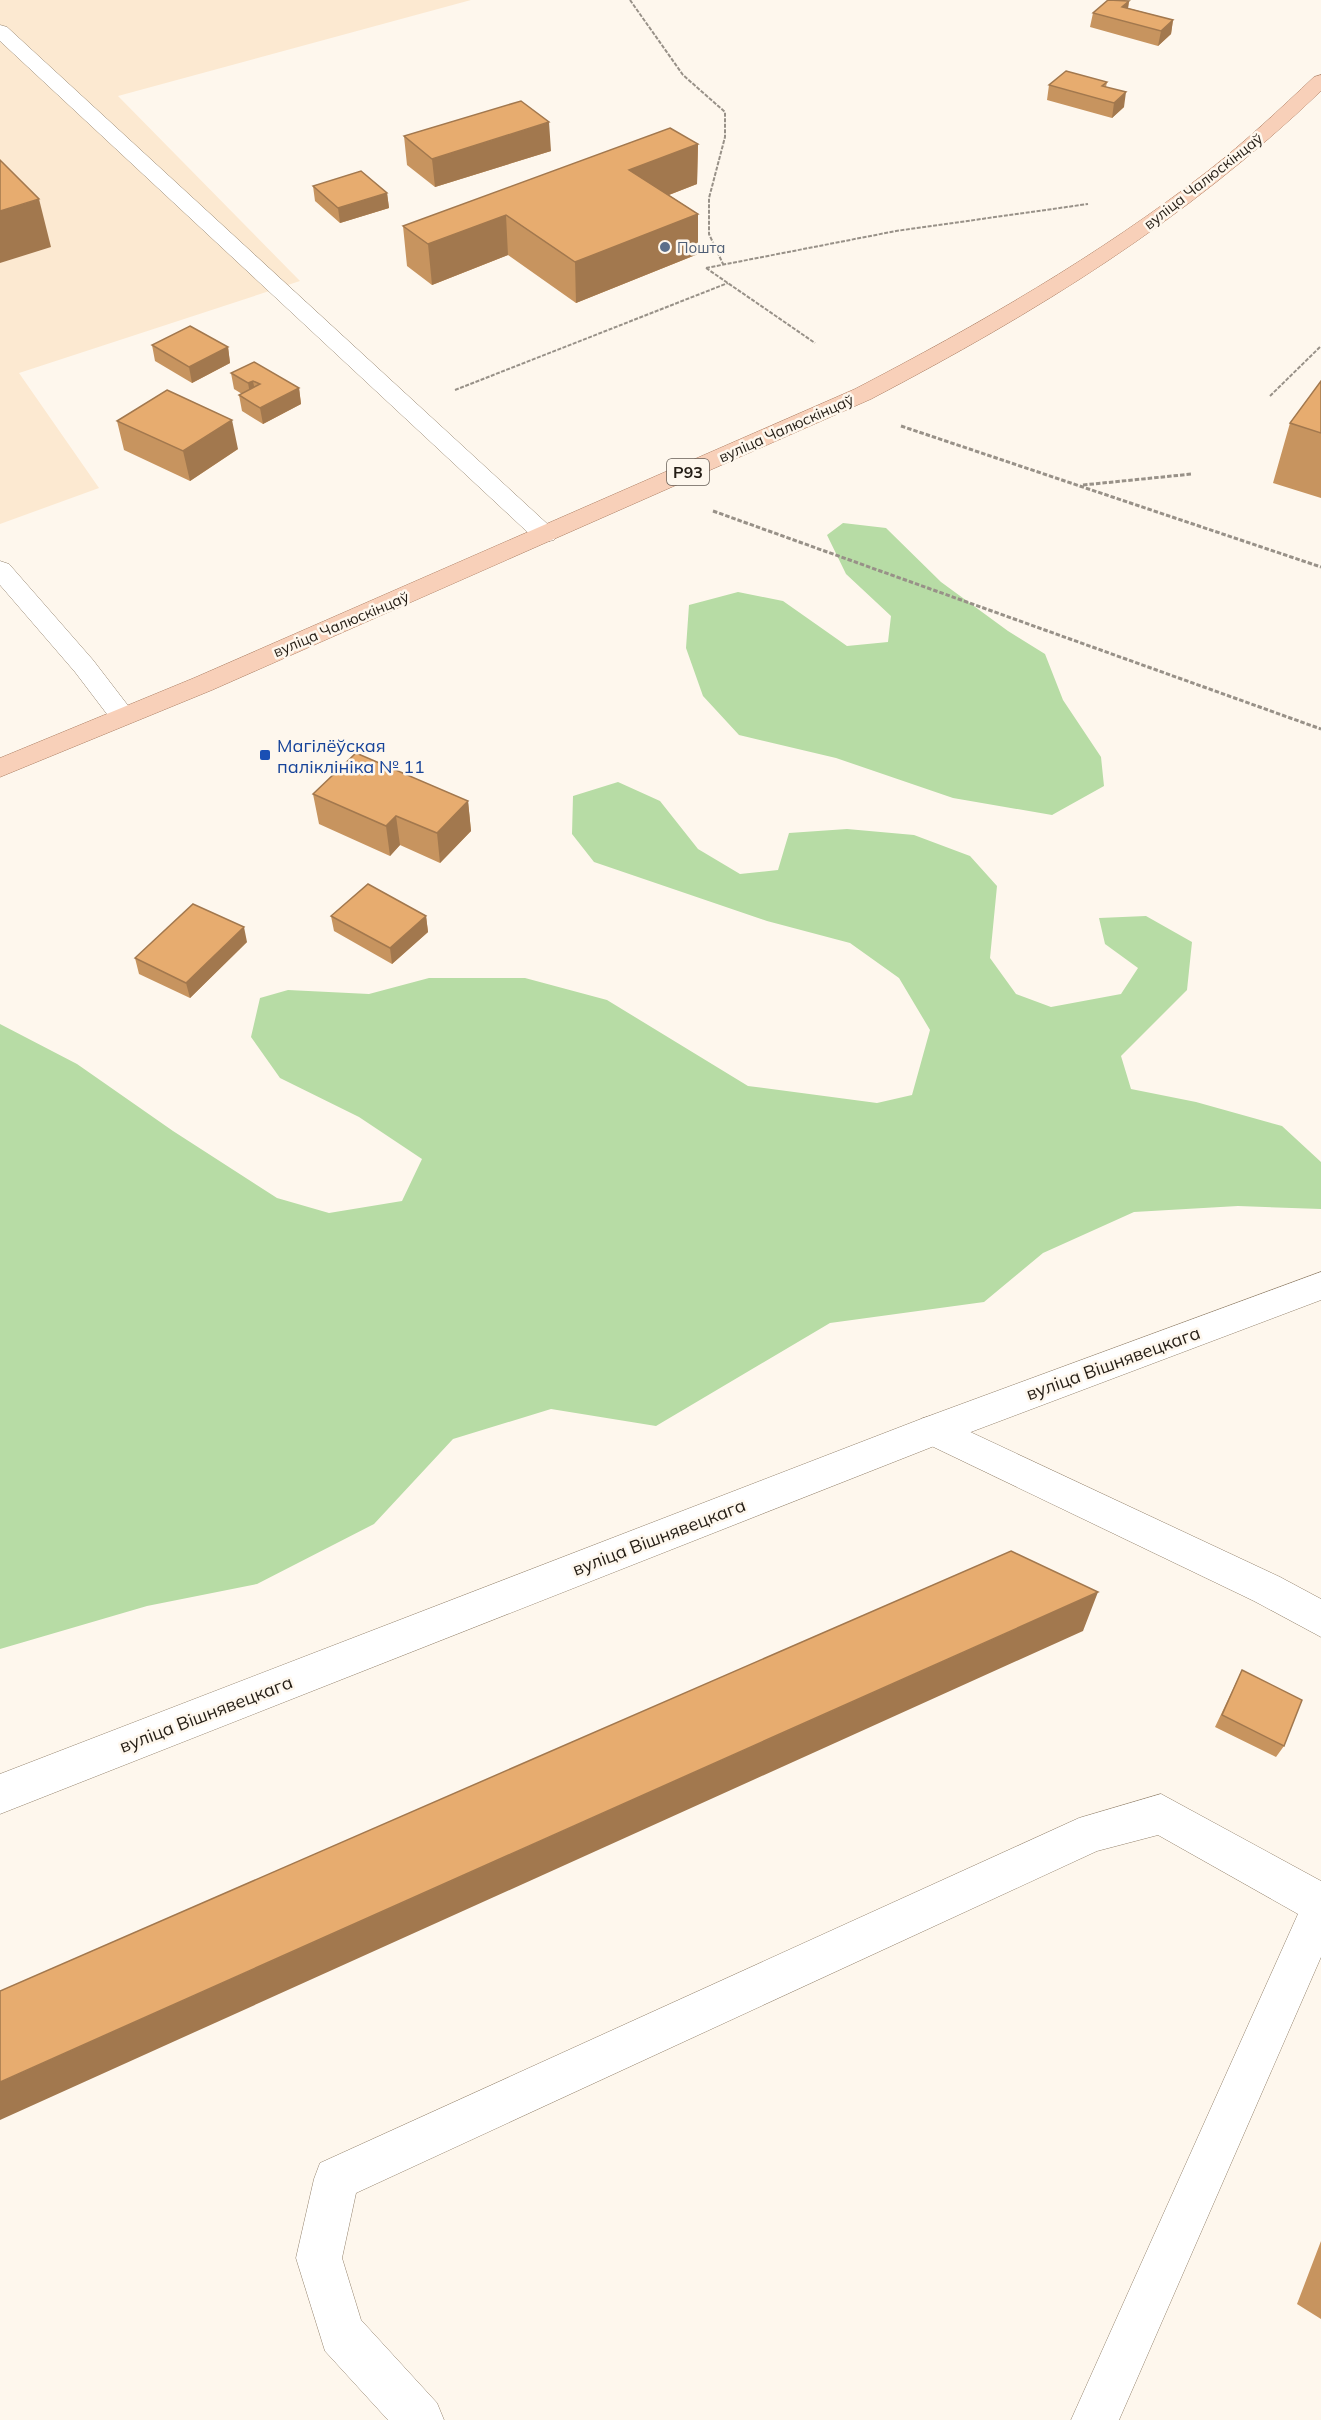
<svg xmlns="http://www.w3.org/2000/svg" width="1321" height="2420" viewBox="0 0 1321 2420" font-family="Mulish,sans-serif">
  <rect width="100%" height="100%" fill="#fef7ed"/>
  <path fill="#fce9d1" d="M0 0H471L118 96 300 281 19 373 99 488 0 524Z"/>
  <path fill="#b7dca5" d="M843 523 886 528 941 582 1008 631 1045 654 1063 700 1101 757 1104 786 1052 815 953 798 836 758 739 735 703 696 686 648 689 605 738 592 783 601 847 646 888 642 891 616 846 574 827 535Z
    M618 782 660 801 698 849 740 874 778 870 789 833 847 829 914 835 970 856 997 886 990 958 1016 994 1051 1007 1121 994 1138 968 1105 944 1099 918 1146 916 1192 942 1187 990 1121 1056 1131 1089 1196 1102 1282 1126 1321 1162V1209L1238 1206 1134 1212 1043 1253 984 1302 830 1323 656 1426 551 1409 453 1439 374 1524 257 1584 147 1606 0 1649V1024L77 1064 173 1131 277 1198 329 1213 402 1201 422 1159 359 1117 280 1078 251 1037 260 998 288 990 369 994 429 978H525L607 1000 748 1086 877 1103 912 1095 930 1030 899 978 850 943 767 921 594 862 572 834 573 796Z"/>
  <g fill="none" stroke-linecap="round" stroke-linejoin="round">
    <defs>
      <path id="service" d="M0 25 7 27 554 530 557 535 554 540 545 542 536 540 0 41Z
        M0 561 9 564 93 660 136 716 133 722 123 725 113 722 75 672 0 585Z
        M934 1415 1280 1577 1321 1599V1637L1254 1601 921 1441 916 1430 921 1419Z
        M1161 1794 1321 1881V1957L1119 2420H1071L1298 1914 1158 1835 1097 1851 356 2193 342 2258 361 2320 437 2403 444 2420H388L325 2351 296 2258 314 2179 320 2163 1079 1818Z"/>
      <path id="secondary" d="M1321 1272V1300L947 1441 0 1814V1774L921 1419Z"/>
      <path id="primary" d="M1321 75V91C1185 221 1037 312 871 399L212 690 0 777V758L194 678 855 389C978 325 1098 256 1208 171 1245 142 1280 109 1314 77Z"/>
    </defs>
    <use href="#service" stroke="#94836d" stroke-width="1"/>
    <use href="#secondary" stroke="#94836d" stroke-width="1"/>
    <use href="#primary" stroke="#ab7d62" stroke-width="1"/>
    <path stroke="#989188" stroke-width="2" stroke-dasharray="4 1.5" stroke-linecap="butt" d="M630 0 683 75 725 112V137L709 198V234L723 264
      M706 268 896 231 1088 204
      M706 268 815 343
      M455 390 728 283
      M1270 396 1321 346"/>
    <path stroke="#989188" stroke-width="3" stroke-dasharray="4.5 2" stroke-linecap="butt" d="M901 426 1321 567
      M1083 485 1192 474
      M713 511 1321 729"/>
    <use href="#service" fill="#fff" fill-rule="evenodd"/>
    <use href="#secondary" fill="#fff" fill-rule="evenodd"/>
    <use href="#primary" fill="#f8d0b9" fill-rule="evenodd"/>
  </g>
  <path fill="#c7945f" d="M1129 1 1128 8 1173 20 1171 34 1158 46 1090 27 1093 13Z
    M1107 82 1106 87 1124 107 1112 118 1047 100 1049 85Z
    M404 136 551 151 435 187 407 165Z
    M698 144 697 184 669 195 698 214V254L576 303 508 255 432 285 407 266 403 226Z
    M313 186 387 193 389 208 340 223 315 201Z
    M152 345 228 347 230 363 192 383 155 361Z
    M231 373 299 388 301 404 263 424 242 411 239 395 242 394 234 389Z
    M1321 381V498L1273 483 1290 423Z
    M117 421 238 449 190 481 124 450Z
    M313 794 468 801 471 831 440 863 400 845 390 856 319 824Z
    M331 916H426L428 932 392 964 334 931Z
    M247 942 190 998 139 974 135 958Z
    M1242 1670 1284 1746 1276 1757 1215 1727Z
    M1321 2241V2319L1297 2304Z"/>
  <path fill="#a2784e" d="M1129 1 1127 15 1120 21 1122 7Z
    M1173 20 1171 34 1158 46 1161 31Z
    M1126 92 1124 107 1112 118 1114 103Z
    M549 122 551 151 435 187 432 159Z
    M698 144 697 184 630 210 629 170Z
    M387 193 389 208 340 223 338 208Z
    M39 199 51 247 0 263V211Z
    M698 214V254L576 303 575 262Z
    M506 215 508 255 432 285 428 244Z
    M228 347 230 363 192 383 189 367Z
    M253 381 256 396 251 399 248 383Z
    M299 388 301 404 263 424 260 408Z
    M232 420 238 449 190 481 183 451Z
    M468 801 471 831 440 863 437 833Z
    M396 816 400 845 390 856 386 826Z
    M426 916 428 932 392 964 390 948Z
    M244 927 247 942 190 998 186 983Z
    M1098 1592 1083 1631 0 2120V2082Z"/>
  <path fill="#e7ac6f" stroke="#a2784e" stroke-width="1.5" d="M1108 0 1129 1 1122 7 1173 20 1161 31 1093 13Z
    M1066 71 1107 82 1102 86 1126 92 1114 103 1049 85Z
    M521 101 549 122 432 159 404 136Z
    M670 128 698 144 629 170 698 214 575 262 506 215 428 244 403 226Z
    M0 160 39 199 0 211Z
    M361 171 387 193 338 208 313 186Z
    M190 326 228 347 189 367 152 345Z
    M254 362 299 388 260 408 239 395 260 384 253 381 248 383 231 373Z
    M1321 381V433L1290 423Z
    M167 390 232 420 183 451 117 421Z
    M356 753 468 801 437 833 396 816 386 826 313 794Z
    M368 884 426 916 390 948 331 916Z
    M193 904 244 927 186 983 135 958Z
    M1011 1551 1098 1592 0 2082V1991Z
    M1242 1670 1302 1700 1284 1746 1222 1715Z"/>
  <circle fill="#5c6f8a" stroke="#fef7ed" stroke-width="2" cx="665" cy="247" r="6"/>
  <rect fill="#1a4fb4" stroke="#fef7ed" stroke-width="2" x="259" y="749" width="12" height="12" rx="3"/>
  <g text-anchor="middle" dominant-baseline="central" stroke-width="5" stroke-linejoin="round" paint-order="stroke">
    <g font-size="15" fill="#241d15" stroke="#fef7ed">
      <text transform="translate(1203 181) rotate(-38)">вуліца Чалюскінцаў</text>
      <text transform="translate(786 428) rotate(-24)">вуліца Чалюскінцаў</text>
      <text transform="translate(341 624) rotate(-23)">вуліца Чалюскінцаў</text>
    </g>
    <g font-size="15" fill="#4e5e75" stroke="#fef7ed" text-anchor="start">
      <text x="677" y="247">Пошта</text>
    </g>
    <rect fill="#fef7ed" stroke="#655e56" stroke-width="1.5" x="667" y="459" width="42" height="26" rx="4.5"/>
    <g font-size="16" font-weight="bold" fill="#241d15">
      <text x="688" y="472">Р93</text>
    </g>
    <g font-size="18" fill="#164399" stroke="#fef7ed" text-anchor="start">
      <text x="277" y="745">Магілёўская<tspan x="277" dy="21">паліклініка № 11</tspan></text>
    </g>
    <g font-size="18" fill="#241d15" stroke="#fef7ed">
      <text transform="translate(1113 1363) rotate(-20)">вуліца Вішнявецкага</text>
      <text transform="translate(659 1537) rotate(-21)">вуліца Вішнявецкага</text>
      <text transform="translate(206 1714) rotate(-21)">вуліца Вішнявецкага</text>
    </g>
  </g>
</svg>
